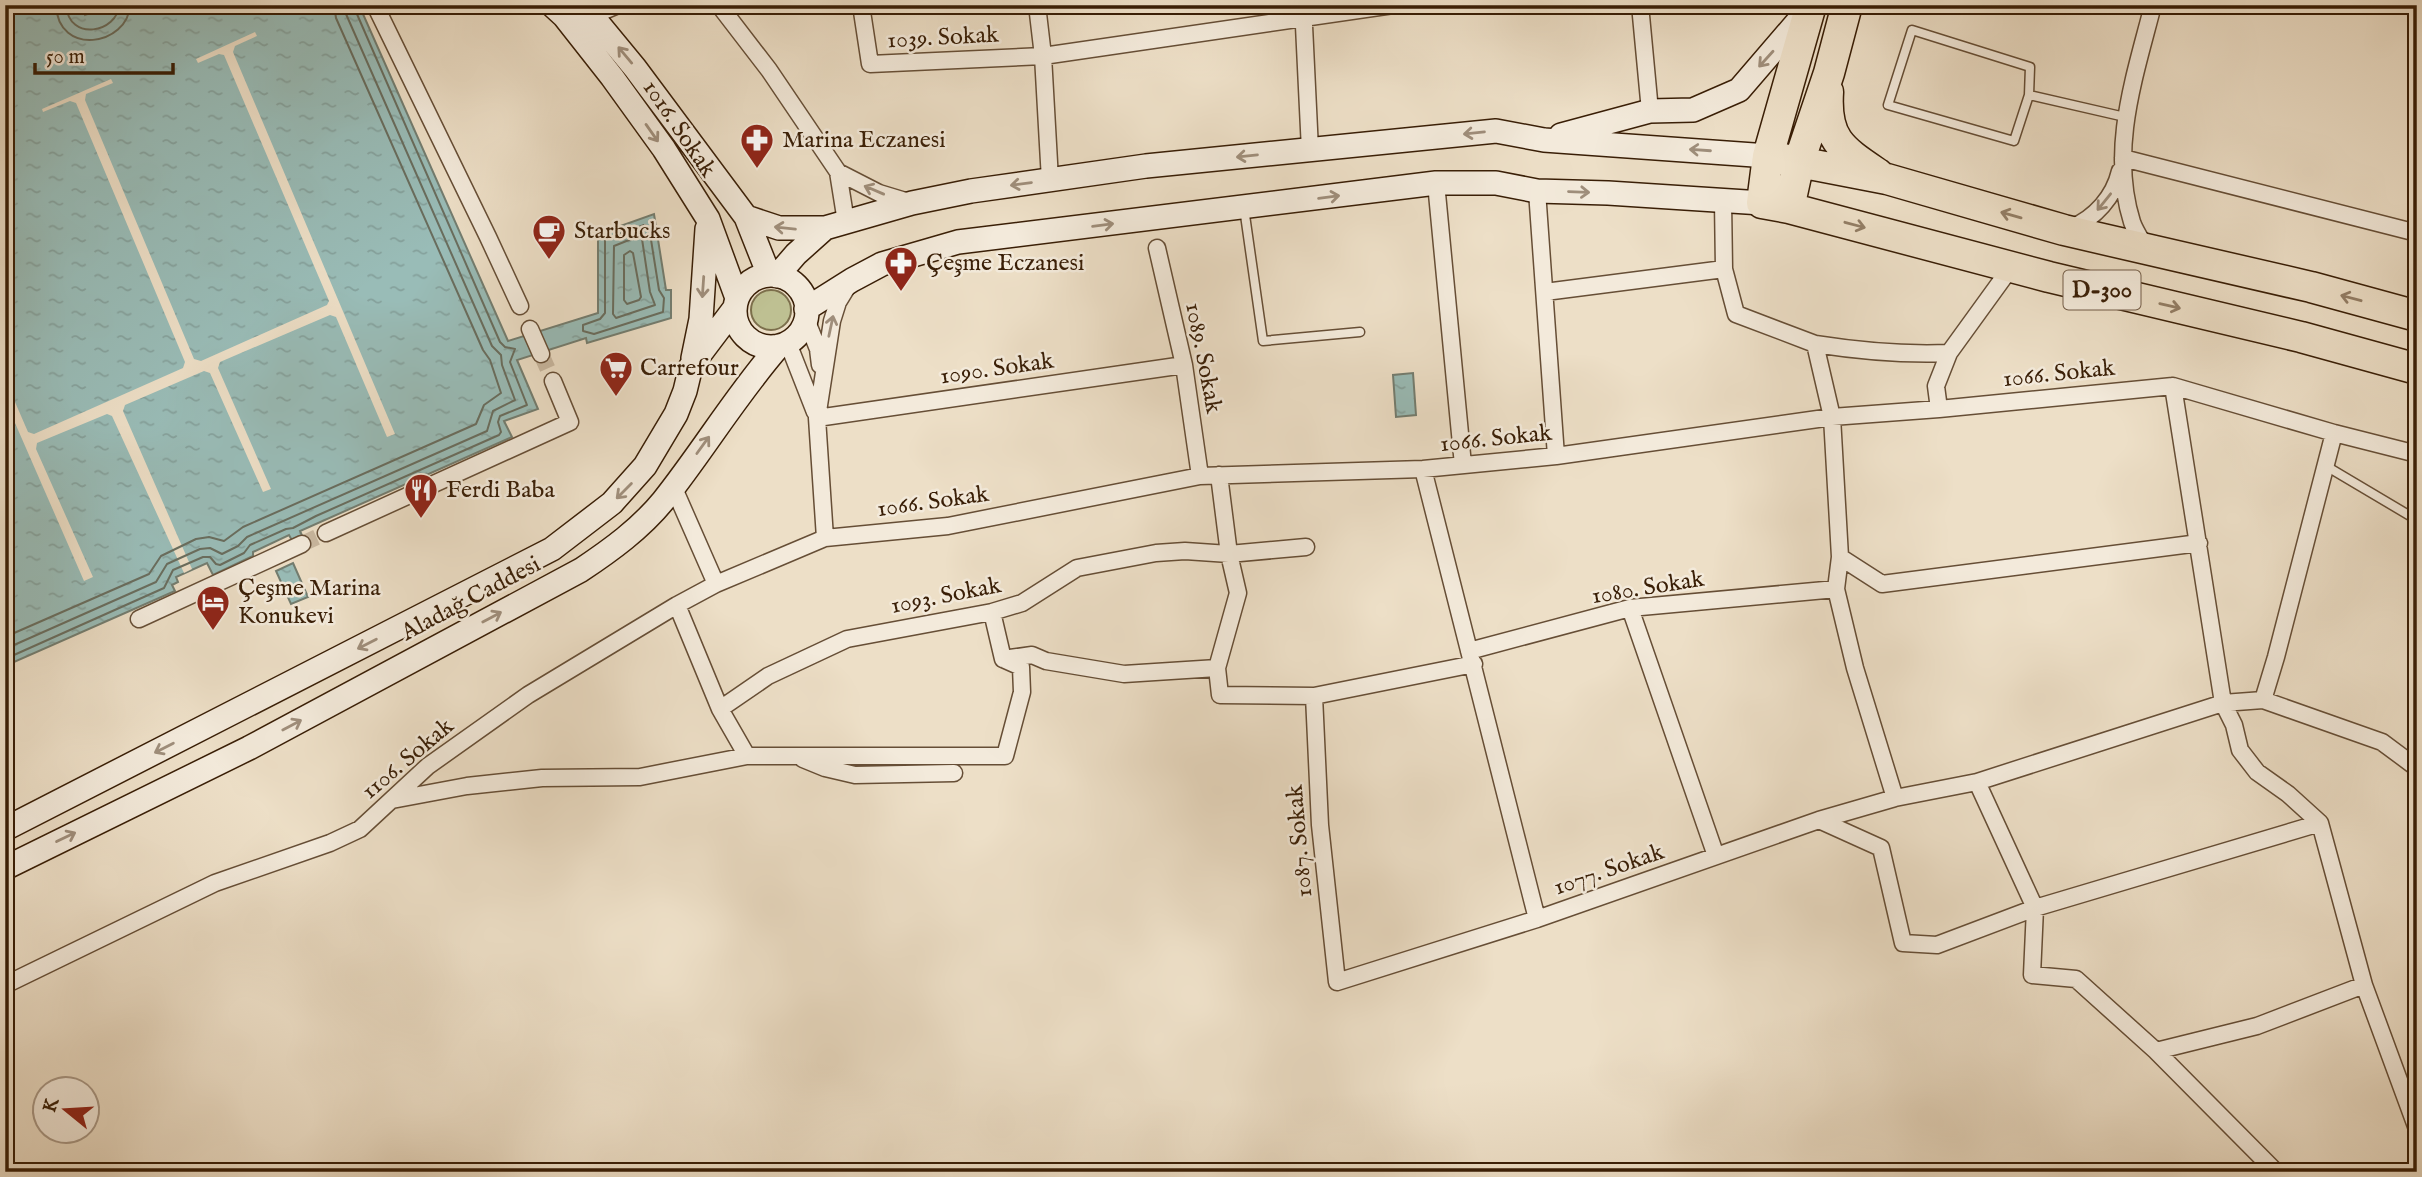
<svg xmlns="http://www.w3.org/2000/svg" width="2422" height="1177" viewBox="0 0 2422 1177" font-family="'IM FELL English',serif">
  <defs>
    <pattern id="water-ripples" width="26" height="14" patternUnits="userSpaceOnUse" patternTransform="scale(1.75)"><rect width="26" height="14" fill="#99bcb7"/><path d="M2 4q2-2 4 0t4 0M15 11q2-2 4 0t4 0" fill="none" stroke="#85a19c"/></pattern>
  </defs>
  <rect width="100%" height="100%" fill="#eddfc7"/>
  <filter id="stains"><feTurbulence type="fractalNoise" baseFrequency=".00286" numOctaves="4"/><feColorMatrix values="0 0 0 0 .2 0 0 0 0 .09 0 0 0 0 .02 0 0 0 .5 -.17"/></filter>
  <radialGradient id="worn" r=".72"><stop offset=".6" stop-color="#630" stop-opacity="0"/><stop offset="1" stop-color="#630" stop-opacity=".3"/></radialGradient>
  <path fill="#bec092" stroke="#7c6f4c" stroke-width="2" d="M751 310a20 20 0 1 1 40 0a20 20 0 1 1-40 0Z"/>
  <path fill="url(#water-ripples)" stroke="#737d70" stroke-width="2" d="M5 5H82L85 15 113 5H359L508 341 598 313V234L654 214 666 290H671V318L587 343 586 338 517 360 538 409 504 421 512 437 300 531 304 540 294 544 289 535 253 552V556L213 575 207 563 176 577 178 582 172 585 175 591 5 666Z
    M1413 373 1416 415 1396 417 1393 375Z
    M293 563 308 597 291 604 276 571Z"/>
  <path fill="#eddfc7" d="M255 32 257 36 235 46 233 52 395 434 387 437 336 317 330 315 220 362 218 368 271 489 263 492 210 373 204 371 125 405 123 411 192 569 184 573 112 416 107 414 37 443 36 449 93 577 84 581 5 400V379L28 432 34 434 183 368 185 362 76 103 70 101 43 112 42 109 111 79 113 83 86 94 85 100 194 359 201 361 327 305 329 301 224 55 219 54 198 63 196 59Z"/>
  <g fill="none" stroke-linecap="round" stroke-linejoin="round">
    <path stroke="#696d5e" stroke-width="2" d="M56 5C58 57 128 46 130 5
      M66 5C69 43 118 32 119 5
      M644 225 649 227 659 290 664 298 663 312 594 334 583 331V325L600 319 605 313V239Z
      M639 236 642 239 650 292 655 305 616 318 613 314 614 246Z
      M630 251 633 253 641 297 639 300 627 304 624 300V255Z
      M5 637 149 574 161 556 196 539 209 537 224 541 243 527 476 424 484 405 501 393 490 360 483 350 336 18 334 5
      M5 649 156 582 167 564 200 549 210 548 222 554 238 546 247 537 487 431 493 411 515 400 502 365 501 355 492 346 346 14 344 5
      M5 659 164 588 173 570 203 557H210L216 564 220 565 244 553 250 545 286 529 293 528 316 516 499 435 501 432 498 422 500 416 527 405 510 362 515 349 505 347 500 342 353 5"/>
    <path stroke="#c9b8a0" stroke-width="16" stroke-dasharray="16 8" stroke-linecap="butt" d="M541 354 553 381
      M302 544 326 533"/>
    <defs>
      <path id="lane" d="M1912 30 2030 67 2029 95 2014 141 1888 105Z
        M2029 95 2125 117
        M1244 208 1263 341 1360 332
        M2326 466 2417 520"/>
      <path id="street" d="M375 5 488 237 520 306
        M719 5 769 70 838 172 846 222
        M861 5 870 64 1043 56 1393 5
        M1037 5 1043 56 1050 180
        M1303 5 1310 150
        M1640 5 1650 111
        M592 16 618 5
        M2123 158 2417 233
        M838 172 879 193 912 203
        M1436 183 1463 465
        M1537 191 1556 456
        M1723 201 1724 269 1736 314 1815 344 1832 417 1840 557 1836 589 1855 668 1895 798
        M2071 228C2095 218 2114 197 2120 171
        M1157 248 1184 365 1200 476
        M2147 250C2142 241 2135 231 2132 222 2109 149 2135 76 2153 5
        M1545 292 1724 269
        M806 319 818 349 820 365
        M530 329 541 354
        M788 343 815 412
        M1815 344C1860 351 1903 355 1949 353
        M2173 386 2223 703 2234 725 2240 750 2257 772 2288 794 2320 823
        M1939 409 1936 386 1949 353 2012 266
        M817 418 1184 365
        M1423 469 1537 919
        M1219 475 1229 554 1238 593 1217 668 1220 695 1314 696 1474 664
        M673 486 716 584
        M326 533 570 422 553 381
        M825 538 817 418 832 321 838 302 849 284
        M1840 557 1882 584 2199 543
        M677 605 720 709 747 756
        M1630 608 1716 856
        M139 619 302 544
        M1469 651 1630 608 1836 589
        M1003 659 1032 655 1046 661 1124 674 1217 668
        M1314 696 1320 825 1337 982 1537 919 1819 820 1895 798 1977 782 2035 908 2032 975 2076 979 2156 1051 2276 1172
        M2263 700 2276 657 2334 433
        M720 709 768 676 847 639 992 612 1022 603 1077 568 1156 553 1185 551 1229 554 1306 547
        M803 759 825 768 855 775 954 773
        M1977 782 2223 703 2263 700 2382 742 2417 768
        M392 800 467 786 542 778 640 777 747 756H1005L1022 692 1021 667 1003 659 992 612
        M1819 820 1881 848 1903 943 1937 945 2035 908 2320 823 2364 985 2417 1129
        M5 985 215 883 330 843 360 829 428 766 528 695 677 605 716 584 825 538 948 526 1200 476 1423 469 1556 456 1832 417 1939 409 2173 386 2334 433 2417 454
        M2156 1051 2257 1026 2364 985"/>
      <path id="secondary" d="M552 5 564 16 612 77 664 149 708 219 737 298
        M583 5 635 68 746 217 769 275
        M1561 135 1650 111 1693 110 1739 90 1806 12
        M746 217 779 228H825
        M735 311a36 36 0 1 1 72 0a36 36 0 1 1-72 0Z
        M777 276 796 254 825 228 912 203 971 191 1146 166 1496 131 1544 140 1768 156
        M806 309 852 280 882 264 958 242 1436 183H1496L1537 191 1608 193 1762 203
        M693 358 701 319 707 229
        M5 829 552 549 612 503 645 466 676 414 685 391 691 366 734 309
        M5 868 249 748 581 570C611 550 640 529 663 501 703 451 736 395 779 346"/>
      <path id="highway" d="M1811 5 1768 156 1762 203 1789 208 2049 277 2301 337 2417 369
        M1828 92C1825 139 1841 149 1878 174
        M1768 156 1887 179 2064 230 2311 287 2417 316
        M1789 208 1799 162 1829 73 1847 5"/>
    </defs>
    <use href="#lane" stroke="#664e36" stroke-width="11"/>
    <use href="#street" stroke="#664e36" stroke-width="19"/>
    <use href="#secondary" stroke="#391e06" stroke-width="26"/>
    <use href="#highway" stroke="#391e06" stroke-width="33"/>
    <use href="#lane" stroke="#f3eadb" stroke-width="8"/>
    <use href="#street" stroke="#f3eadb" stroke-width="16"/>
    <use href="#secondary" stroke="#f3eadb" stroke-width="23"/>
    <use href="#highway" stroke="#eddfc7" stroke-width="30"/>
  </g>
  <defs><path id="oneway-shaft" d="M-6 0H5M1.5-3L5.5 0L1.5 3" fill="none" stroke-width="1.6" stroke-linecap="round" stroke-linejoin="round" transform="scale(1.75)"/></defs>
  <g stroke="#9f8e7b">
    <use href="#oneway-shaft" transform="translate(625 55) rotate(-130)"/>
    <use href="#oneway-shaft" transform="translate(1766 59) rotate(132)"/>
    <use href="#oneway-shaft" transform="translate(652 133) rotate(55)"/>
    <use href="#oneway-shaft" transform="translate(1474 133) rotate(174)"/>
    <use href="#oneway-shaft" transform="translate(1700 150) rotate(-176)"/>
    <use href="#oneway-shaft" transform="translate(1247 156) rotate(174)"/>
    <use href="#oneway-shaft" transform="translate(1021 184) rotate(172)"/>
    <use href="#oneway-shaft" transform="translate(874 190) rotate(-157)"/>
    <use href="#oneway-shaft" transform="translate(1579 192) rotate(2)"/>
    <use href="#oneway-shaft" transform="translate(1329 197) rotate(-7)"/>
    <use href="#oneway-shaft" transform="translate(2104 202) rotate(129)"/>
    <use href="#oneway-shaft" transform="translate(1103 225) rotate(-7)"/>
    <use href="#oneway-shaft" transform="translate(785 228) rotate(-174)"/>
    <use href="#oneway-shaft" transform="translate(703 287) rotate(94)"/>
    <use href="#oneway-shaft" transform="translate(831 326) rotate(-78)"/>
    <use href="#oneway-shaft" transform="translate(703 445) rotate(-54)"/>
    <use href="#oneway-shaft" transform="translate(624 491) rotate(135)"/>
    <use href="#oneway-shaft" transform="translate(492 617) rotate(-28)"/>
    <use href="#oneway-shaft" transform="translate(367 644) rotate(153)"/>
    <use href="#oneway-shaft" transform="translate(292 725) rotate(-28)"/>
    <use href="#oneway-shaft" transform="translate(164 748) rotate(153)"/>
    <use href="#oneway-shaft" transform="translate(66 837) rotate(-26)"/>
  </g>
  <g stroke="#937e66">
    <use href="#oneway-shaft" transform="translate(2011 215) rotate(-164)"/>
    <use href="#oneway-shaft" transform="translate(1855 225) rotate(15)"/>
    <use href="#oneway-shaft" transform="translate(2351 298) rotate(-165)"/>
    <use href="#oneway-shaft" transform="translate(2170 306) rotate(13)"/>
  </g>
  <defs>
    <symbol id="pharmacy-pin" viewBox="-11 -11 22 30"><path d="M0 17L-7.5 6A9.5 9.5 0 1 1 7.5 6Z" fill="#8f2418" stroke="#f3eadb"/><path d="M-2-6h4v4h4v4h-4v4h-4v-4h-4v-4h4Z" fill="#fff"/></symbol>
    <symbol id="cafe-pin" viewBox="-11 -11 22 30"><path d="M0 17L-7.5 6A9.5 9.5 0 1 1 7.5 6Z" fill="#8f2418" stroke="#f3eadb"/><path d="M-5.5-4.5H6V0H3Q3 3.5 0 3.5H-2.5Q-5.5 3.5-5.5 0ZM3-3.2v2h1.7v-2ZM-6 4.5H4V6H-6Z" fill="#fff"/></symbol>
    <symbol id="supermarket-pin" viewBox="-11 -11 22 30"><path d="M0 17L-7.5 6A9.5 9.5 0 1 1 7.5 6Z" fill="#8f2418" stroke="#f3eadb"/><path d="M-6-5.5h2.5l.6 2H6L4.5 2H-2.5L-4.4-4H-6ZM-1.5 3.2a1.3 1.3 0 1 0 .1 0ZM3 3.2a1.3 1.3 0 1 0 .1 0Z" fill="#fff"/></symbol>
    <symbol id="restaurant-pin" viewBox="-11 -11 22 30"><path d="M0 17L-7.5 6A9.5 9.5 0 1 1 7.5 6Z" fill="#8f2418" stroke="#f3eadb"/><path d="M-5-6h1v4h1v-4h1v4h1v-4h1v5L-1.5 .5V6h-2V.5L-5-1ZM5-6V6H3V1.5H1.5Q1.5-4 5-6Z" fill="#fff"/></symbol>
    <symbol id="hotel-pin" viewBox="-11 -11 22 30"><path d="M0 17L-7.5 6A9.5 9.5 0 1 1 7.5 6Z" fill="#8f2418" stroke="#f3eadb"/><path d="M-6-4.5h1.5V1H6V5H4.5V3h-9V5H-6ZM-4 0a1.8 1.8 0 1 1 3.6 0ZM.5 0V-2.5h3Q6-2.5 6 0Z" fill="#fff"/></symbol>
  </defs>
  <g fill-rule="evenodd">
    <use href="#pharmacy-pin" x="738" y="121" width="38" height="52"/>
    <use href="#cafe-pin" x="530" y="212" width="38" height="52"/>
    <use href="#pharmacy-pin" x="882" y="244" width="38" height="52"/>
    <use href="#supermarket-pin" x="597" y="349" width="38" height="52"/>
    <use href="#restaurant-pin" x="402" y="471" width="38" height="52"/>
    <use href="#hotel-pin" x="194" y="583" width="38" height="52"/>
  </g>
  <g text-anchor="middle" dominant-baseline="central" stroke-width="5" stroke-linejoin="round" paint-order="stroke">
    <rect fill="#f3eadb" stroke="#715b46" stroke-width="2" x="2063.5" y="270.5" width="77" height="39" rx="5"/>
    <g font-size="23" font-weight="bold" fill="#391e06">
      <text x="2102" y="290">D-300</text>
    </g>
    <g font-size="24" fill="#391e06" stroke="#f3eadb">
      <text transform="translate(943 38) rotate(-3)">1039. Sokak</text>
      <text transform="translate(679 129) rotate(56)">1016. Sokak</text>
      <text transform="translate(1203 358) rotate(79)">1089. Sokak</text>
      <text transform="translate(997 369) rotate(-8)">1090. Sokak</text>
      <text transform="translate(2059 374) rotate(-6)">1066. Sokak</text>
      <text transform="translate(1496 439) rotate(-6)">1066. Sokak</text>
      <text transform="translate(933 502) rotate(-8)">1066. Sokak</text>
      <text transform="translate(1648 588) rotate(-9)">1080. Sokak</text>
      <text transform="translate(946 596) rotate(-11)">1093. Sokak</text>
      <text transform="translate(471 599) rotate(-28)">Aladağ Caddesi</text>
      <text transform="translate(408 759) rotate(-40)">1106. Sokak</text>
      <text transform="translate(1300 841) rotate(-95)">1087. Sokak</text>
      <text transform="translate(1609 870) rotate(-19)">1077. Sokak</text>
    </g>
    <g font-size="24" fill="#391e06" stroke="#f3eadb" text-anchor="start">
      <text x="782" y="140">Marina Eczanesi</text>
      <text x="574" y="231">Starbucks</text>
      <text x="926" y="263">Çeşme Eczanesi</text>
      <text x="640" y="368">Carrefour</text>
      <text x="446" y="490">Ferdi Baba</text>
      <text x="238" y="588">Çeşme Marina<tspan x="238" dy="28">Konukevi</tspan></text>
    </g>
  </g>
  <rect width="2422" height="1177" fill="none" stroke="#eddfc7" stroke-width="28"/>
  <rect x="7" y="7" width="2408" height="1163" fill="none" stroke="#391e06" stroke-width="3.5"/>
  <rect x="14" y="14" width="2394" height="1149" fill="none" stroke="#391e06" stroke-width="2"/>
  <g transform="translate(66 1110) rotate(288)"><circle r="33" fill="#f3eadb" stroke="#a99886" stroke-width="2"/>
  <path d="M0-5L12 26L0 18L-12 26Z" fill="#8f2418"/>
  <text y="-10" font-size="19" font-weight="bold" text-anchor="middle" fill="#391e06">K</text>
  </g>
  <path d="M35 63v10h138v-10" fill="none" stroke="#391e06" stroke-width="3.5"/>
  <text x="46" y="63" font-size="21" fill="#391e06" stroke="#f3eadb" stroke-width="5" paint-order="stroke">50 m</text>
  <rect width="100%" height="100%" filter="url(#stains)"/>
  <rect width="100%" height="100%" fill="url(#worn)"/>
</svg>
